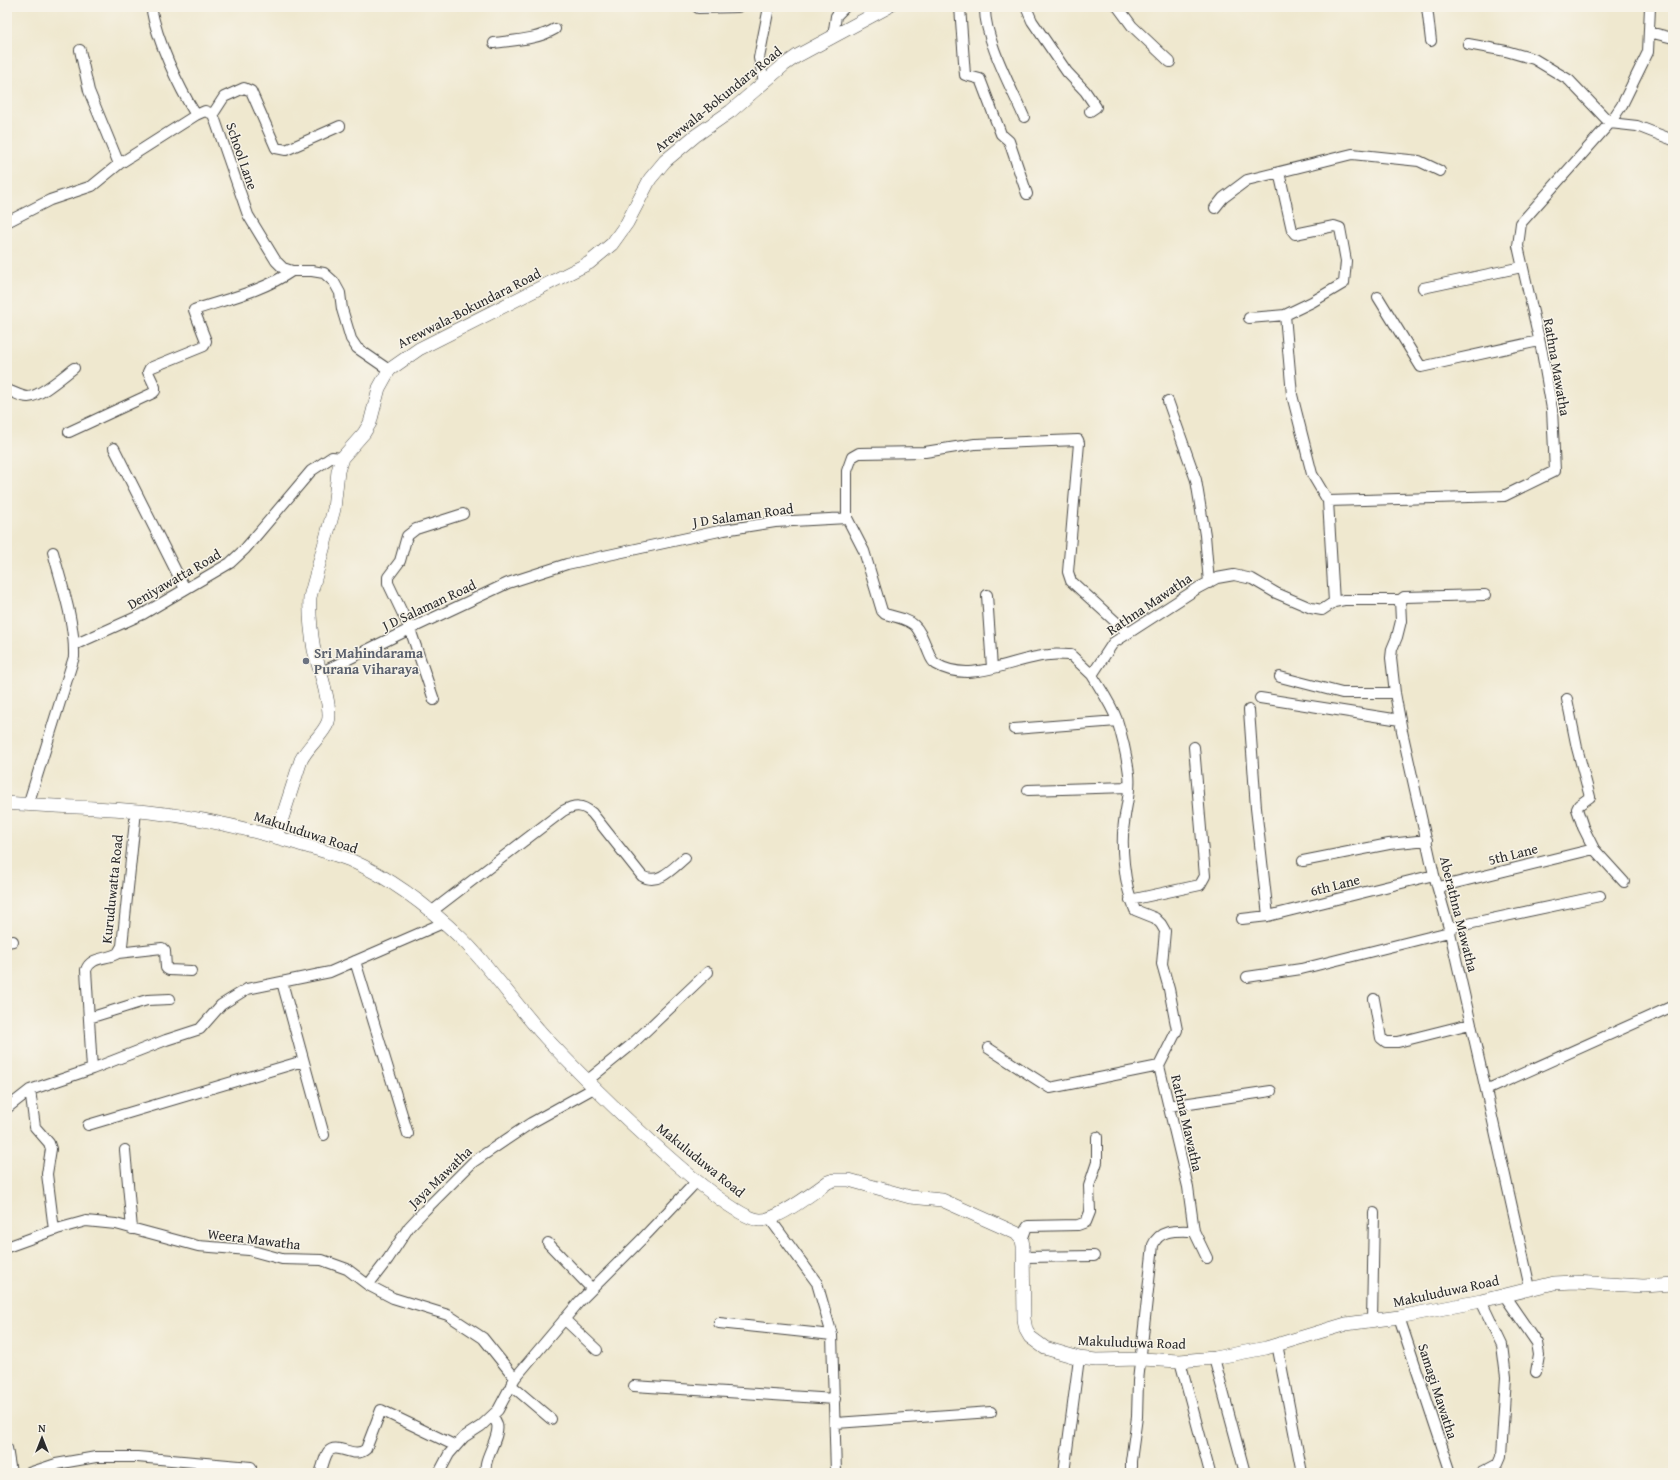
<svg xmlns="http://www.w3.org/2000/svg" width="1680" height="1480" viewBox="0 0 1680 1480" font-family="'Gentium Book Plus',serif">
  <rect width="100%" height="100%" fill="#f7f3e8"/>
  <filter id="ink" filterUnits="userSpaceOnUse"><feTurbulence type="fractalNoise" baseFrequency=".025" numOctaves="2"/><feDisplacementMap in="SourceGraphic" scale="8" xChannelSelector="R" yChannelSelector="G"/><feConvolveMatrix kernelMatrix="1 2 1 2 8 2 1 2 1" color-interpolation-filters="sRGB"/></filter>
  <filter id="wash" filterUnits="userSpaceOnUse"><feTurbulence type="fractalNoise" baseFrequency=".012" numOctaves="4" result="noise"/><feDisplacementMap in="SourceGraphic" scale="16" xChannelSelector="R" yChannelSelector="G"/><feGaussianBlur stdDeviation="0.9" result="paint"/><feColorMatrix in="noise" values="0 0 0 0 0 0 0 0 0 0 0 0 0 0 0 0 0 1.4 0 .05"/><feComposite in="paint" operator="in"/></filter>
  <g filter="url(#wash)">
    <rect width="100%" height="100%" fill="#efe8cf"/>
  </g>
  <g filter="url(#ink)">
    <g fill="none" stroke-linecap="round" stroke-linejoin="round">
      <defs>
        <path id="minor" d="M151 7C157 41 178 86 196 115
          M960 7 965 75 980 79 1001 134 1009 141 1027 194
          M986 7 985 8C984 38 1012 89 1024 117
          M1026 7 1032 21 1067 72 1085 91 1096 107 1090 111
          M1118 7 1132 26 1170 62
          M1427 7 1431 41
          M698 8 738 7
          M1649 32 1673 38
          M833 37 836 16 845 7
          M494 43C515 40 536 40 555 29
          M1468 44 1506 51 1534 59 1569 80 1610 123 1637 126 1673 140
          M80 50 89 91 119 164
          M764 82 759 58 769 7
          M213 114 224 97 244 88 251 91 276 148 286 150 340 126
          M1215 208 1223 198 1247 180 1352 154 1419 161 1440 171
          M7 222 50 200 92 186 119 164 196 115 205 111 213 114 248 215 276 261 283 268 292 271H312L324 273 334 282 340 293 342 309 351 339 357 348 389 370
          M1423 288 1522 267
          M1378 297 1421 367 1539 341
          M1285 315 1292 395 1312 474 1328 501 1504 496 1555 471 1552 409 1542 352 1518 246 1521 223 1610 123 1622 105 1648 52 1650 7
          M1249 318 1285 315 1312 302 1344 283 1346 261 1340 228 1334 226 1295 234 1292 230 1279 172
          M7 390C14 392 21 397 28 397 41 396 63 376 74 368
          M1168 401 1196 480 1205 535 1209 583
          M69 432 153 393 155 391V387L148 372 150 368 204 346 206 341 194 310C227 299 263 291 292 271
          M114 448 185 589
          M1328 501 1334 602
          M847 518V471L852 457 859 453 925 452 975 444 1078 440 1079 443 1068 572 1071 581 1128 633
          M987 595 992 668
          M1400 600 1404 597 1485 595
          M74 645 143 614 230 563 245 549 311 471 332 457 342 458
          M320 673 410 629 508 583 567 564 724 530 775 522 847 518 864 551 882 611 885 614C915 622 916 621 928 651 930 655 931 661 936 664 971 685 1013 658 1049 655 1056 654 1064 655 1071 655L1092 675
          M1280 677 1342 693H1395
          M1260 698 1400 720
          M1567 699 1577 748 1590 797 1579 805 1577 809 1583 827 1594 849 1624 882
          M434 700 410 629 388 583V577L400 561 407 536 416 529 463 514
          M1249 710 1256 808 1268 916
          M1014 729 1117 721
          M1028 790 1129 787
          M28 805 74 657C75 622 62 586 53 552
          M1303 861 1389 844 1427 840
          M1439 887 1594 849
          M1130 900 1200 885 1205 876 1194 747
          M431 912 563 811C574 805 582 804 592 813L642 876C658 886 673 868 685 858
          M1242 919 1268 916 1434 875
          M1449 928 1600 896
          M7 942 13 941
          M118 953 162 948 165 951 166 968 169 970 191 971
          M355 961 408 1134
          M1247 977 1301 969 1449 932
          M282 982 324 1135
          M1374 999 1381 1038 1386 1042H1398L1470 1024
          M89 1018 147 1000 170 999
          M988 1048 1050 1088 1159 1066
          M92 1069 86 970C91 956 107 960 118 953L122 946 136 811
          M588 1080 630 1046 708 972
          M30 1090 35 1127 49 1143 51 1149 47 1174 54 1230
          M1486 1090 1673 1006
          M1169 1106 1271 1091
          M7 1108 30 1090 92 1069 166 1040 200 1029 221 1005 247 989 330 972 443 923
          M88 1125 303 1061
          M125 1150 132 1229
          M770 1219 817 1283 832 1335 836 1473
          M1022 1240 1026 1229 1028 1226 1078 1225 1086 1222 1090 1212 1089 1186 1097 1162V1137
          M548 1243 592 1289
          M7 1247 57 1229 86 1221 116 1224 198 1246 249 1250 282 1259 322 1260 347 1269 368 1285 393 1298 448 1315 483 1338 515 1378
          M1024 1257 1094 1256
          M1207 1258 1194 1231 1188 1187 1159 1066 1177 1030 1169 989 1162 964 1165 931 1161 924 1155 918 1135 910C1124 886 1120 842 1125 816 1127 802 1131 789 1129 774 1127 758 1122 736 1117 720 1111 704 1101 690 1092 675L1113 643 1198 588 1217 578 1234 575 1252 579 1276 593 1311 608 1322 610 1334 602 1344 600H1400L1401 621 1397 637 1392 649 1391 658 1395 693 1402 731 1434 875 1449 928 1490 1108 1530 1288
          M368 1285 388 1259 409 1227 424 1211 473 1162 531 1123 594 1088
          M1504 1295 1537 1343 1539 1355 1536 1372
          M1399 1317 1451 1473
          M564 1319 597 1350
          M1372 1321 1374 1213
          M719 1323 832 1335
          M1277 1344 1302 1473
          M1214 1358 1245 1473
          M1180 1361 1210 1473
          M511 1385 551 1419
          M634 1386 835 1399
          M836 1423 991 1412
          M7 1448 11 1473
          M29 1473 56 1464 96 1457H137L251 1467
          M320 1473C323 1467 324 1458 328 1452 337 1441 354 1460 366 1449L381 1410 456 1446
          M439 1473 449 1454 464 1437 481 1426 498 1410 515 1378 579 1302 642 1239 697 1181
          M487 1473C480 1462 501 1438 497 1424 496 1421 494 1418 492 1416
          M1064 1473 1079 1358
          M1131 1473V1461L1137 1417 1138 1381 1153 1245C1160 1228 1179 1231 1194 1231
          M1481 1473 1498 1464 1501 1457 1506 1377 1502 1345 1481 1301"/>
        <path id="tertiary" d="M7 803C54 807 102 807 149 812 198 817 246 828 293 842 312 848 332 853 350 860 391 878 430 908 462 939 490 967 512 1000 538 1029 568 1064 722 1218 760 1220 777 1221 814 1192 828 1182L834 1180H849L910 1197 942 1200 1016 1233 1022 1240 1023 1246 1024 1319 1026 1330 1030 1337 1045 1348 1079 1358 1096 1360 1141 1359 1180 1361 1214 1358 1266 1348 1346 1324 1399 1317 1481 1301 1554 1283 1575 1282 1643 1286 1673 1284
          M276 837 301 760C308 746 323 735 328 722 333 709 318 665 314 650 311 632 309 615 310 597L334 509 338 471 342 458 364 433 370 423 379 388 389 370 419 349 589 263 612 244 627 223 650 179 665 161 695 136 731 111 784 65 797 56 888 7"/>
      </defs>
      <use href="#minor" stroke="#484744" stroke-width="12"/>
      <use href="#tertiary" stroke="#484744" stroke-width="14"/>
      <use href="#minor" stroke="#fff" stroke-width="10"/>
      <use href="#tertiary" stroke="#fff" stroke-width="13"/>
    </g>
  </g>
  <circle fill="#6b7280" stroke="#f7f3e8" stroke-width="1.5" cx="306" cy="661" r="4"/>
  <g text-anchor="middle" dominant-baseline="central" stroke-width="3" stroke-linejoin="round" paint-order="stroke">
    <g font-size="14" fill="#2b2b2b" stroke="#f7f3e8">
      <text transform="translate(718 99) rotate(-39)">Arewwala-Bokundara Road</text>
      <text transform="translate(242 156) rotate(71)">School Lane</text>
      <text transform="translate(469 308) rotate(-27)">Arewwala-Bokundara Road</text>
      <text transform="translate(1557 367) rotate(80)">Rathna Mawatha</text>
      <text transform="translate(743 515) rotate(-8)">J D Salaman Road</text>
      <text transform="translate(174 579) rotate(-30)">Deniyawatta Road</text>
      <text transform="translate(1149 604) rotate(-34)">Rathna Mawatha</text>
      <text transform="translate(429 605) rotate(-25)">J D Salaman Road</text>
      <text transform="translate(306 832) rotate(18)">Makuluduwa Road</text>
      <text transform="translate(1513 854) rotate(-14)">5th Lane</text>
      <text transform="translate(1335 885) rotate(-14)">6th Lane</text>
      <text transform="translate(112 889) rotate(-84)">Kuruduwatta Road</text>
      <text transform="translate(1459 914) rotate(76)">Aberathna Mawatha</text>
      <text transform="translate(1187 1123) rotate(77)">Rathna Mawatha</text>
      <text transform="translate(701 1160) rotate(39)">Makuluduwa Road</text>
      <text transform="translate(440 1177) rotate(-44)">Jaya Mawatha</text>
      <text transform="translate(254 1239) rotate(7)">Weera Mawatha</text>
      <text transform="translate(1446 1291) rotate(-12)">Makuluduwa Road</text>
      <text transform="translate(1132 1342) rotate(2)">Makuluduwa Road</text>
      <text transform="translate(1438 1391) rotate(72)">Samagi Mawatha</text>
    </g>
    <g font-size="14" font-weight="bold" fill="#5b616d" stroke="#f7f3e8" text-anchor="start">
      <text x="314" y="653">Sri Mahindarama<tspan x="314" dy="16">Purana Viharaya</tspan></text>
    </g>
  </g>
  <rect width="1680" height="1480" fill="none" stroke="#f7f3e8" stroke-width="24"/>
  <g transform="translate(42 1438)" stroke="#f7f3e8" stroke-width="3" paint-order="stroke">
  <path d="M0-3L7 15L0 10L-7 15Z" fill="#2b2b2b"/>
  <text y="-6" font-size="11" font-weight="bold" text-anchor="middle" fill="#2b2b2b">N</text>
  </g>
</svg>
